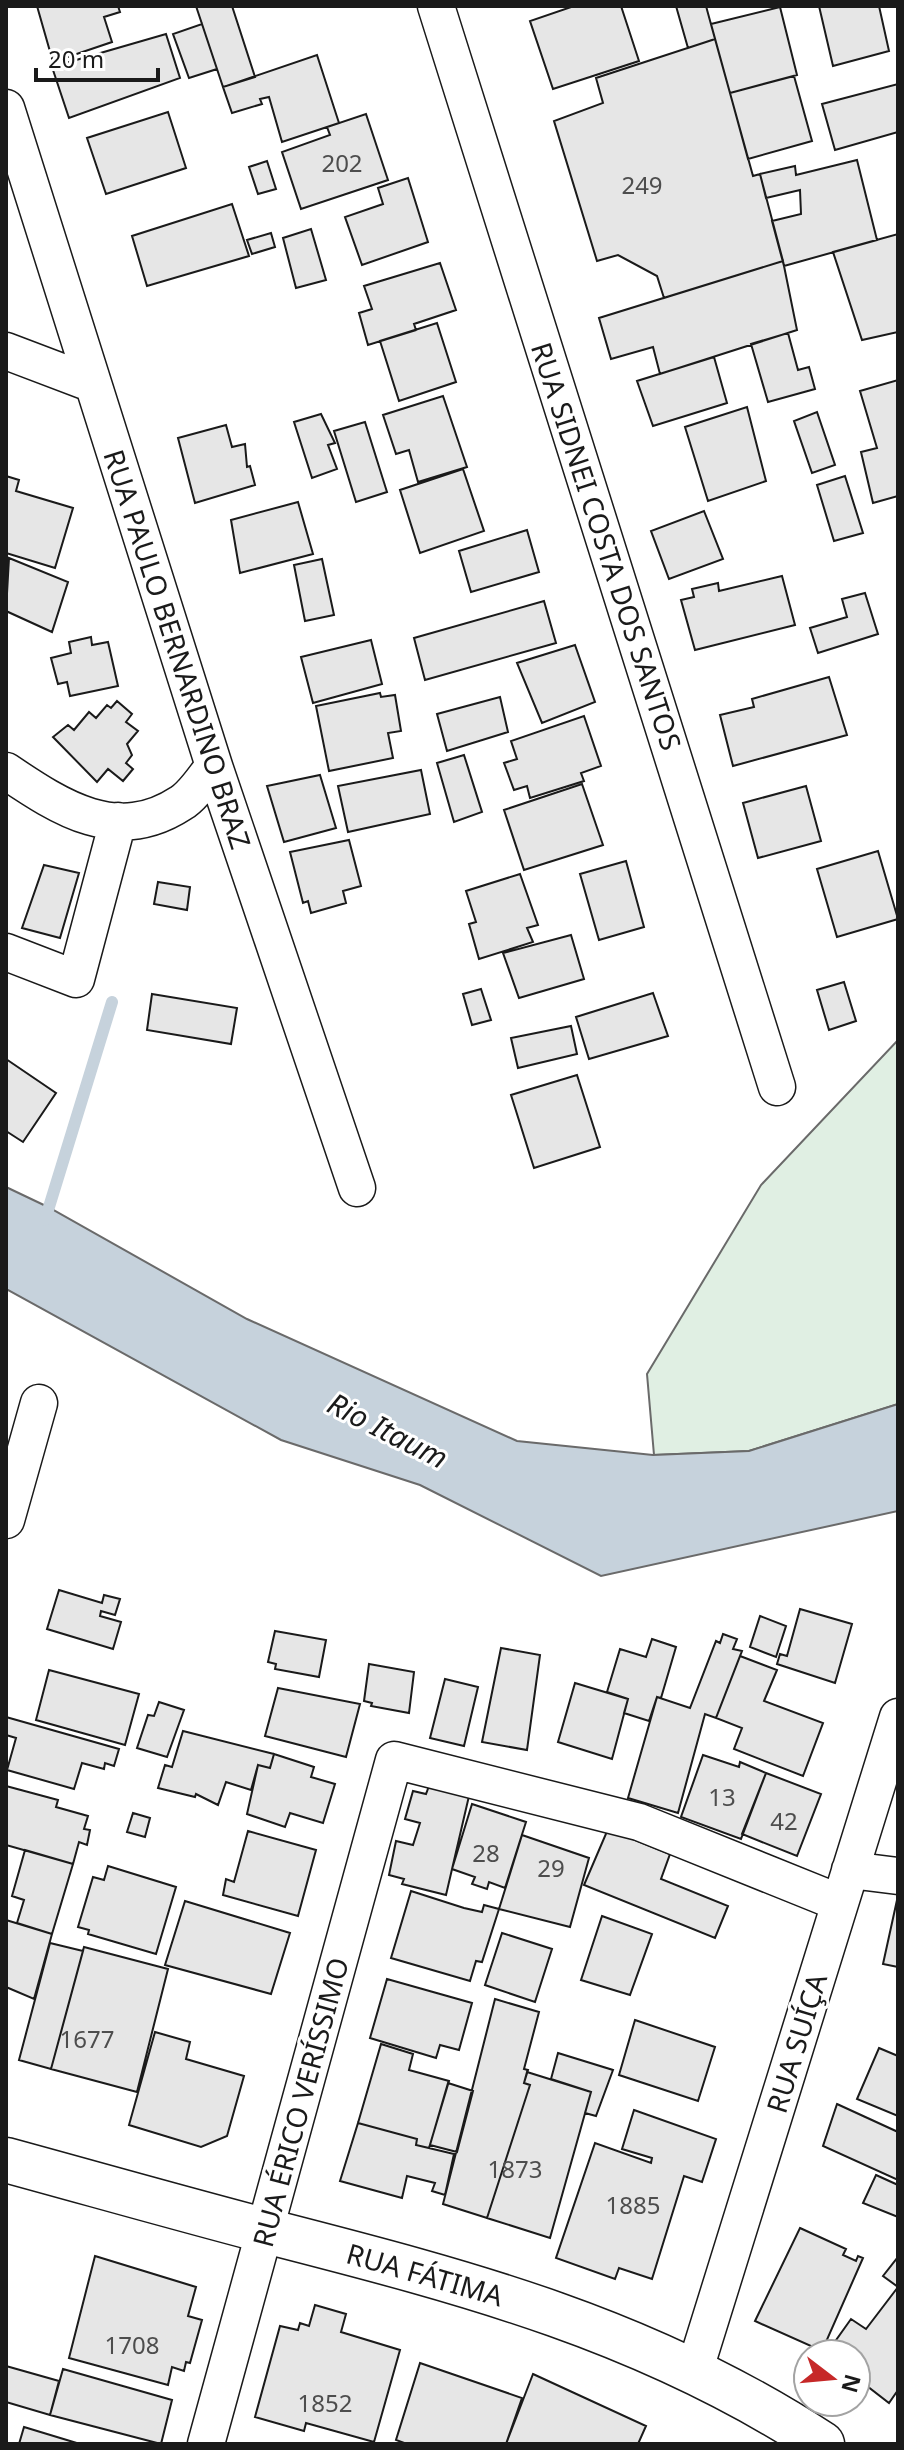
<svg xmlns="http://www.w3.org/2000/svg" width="904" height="2450" viewBox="0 0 904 2450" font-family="'Noto Sans',sans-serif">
  <rect width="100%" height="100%" fill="#fff"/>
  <path fill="#e0efe3" stroke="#6a6a6a" stroke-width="2" d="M898 1040V1404L749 1451 654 1455 647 1374 761 1185Z"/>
  <path fill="#c6d2dc" stroke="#6a6a6a" stroke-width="2" d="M6 1187 48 1207 247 1319 517 1441 653 1455 749 1451 898 1404V1511L601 1576 420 1485 281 1440 6 1289Z"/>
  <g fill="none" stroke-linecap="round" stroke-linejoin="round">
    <path stroke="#c6d2dc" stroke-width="12" d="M45 1220 112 1002"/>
  </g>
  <path fill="#e6e6e6" stroke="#1a1a1a" stroke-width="2" d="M37 6H118L120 12 104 17 112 42 53 62Z
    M196 6H232L255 77 223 87Z
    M574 6H621L639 61 553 89 530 21Z
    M676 6H706L715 39 688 48Z
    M819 6H879L889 51 833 66Z
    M780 7 797 75 730 93 711 24Z
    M202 24 217 69 189 78 173 34Z
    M166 34 180 78 69 118 52 67Z
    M715 39 753 176 760 174 783 261 664 298 657 276 618 255 597 261 554 121 603 103 596 78Z
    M317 55 339 123 282 142 269 97 260 99 262 104 232 113 223 87Z
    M794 76 812 141 748 159 730 93Z
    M898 84V132L835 150 822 104Z
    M168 112 186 168 106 194 87 138Z
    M366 114 388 180 301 209 282 152 330 135 327 127Z
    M857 160 877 240 784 266 772 221 801 214 800 190 766 198 760 174 795 166 796 175Z
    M267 161 276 189 258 194 249 167Z
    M408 178 428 242 362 265 345 217 383 204 378 188Z
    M232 204 249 256 147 286 132 236Z
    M311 229 326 280 296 288 283 238Z
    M271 233 275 247 252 254 247 240Z
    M898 234V332L862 340 833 252Z
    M783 261 797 330 660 374 653 347 611 359 599 318Z
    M440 263 456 310 414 324 416 330 368 345 359 313 372 309 364 286Z
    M437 323 456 382 399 401 380 341Z
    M788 333 798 370 809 367 815 389 768 402 751 344Z
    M714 357 727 403 653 426 637 381Z
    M898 380V496L873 503 861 452 877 448 860 391Z
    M443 396 467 467 418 482 409 450 396 454 383 415Z
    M747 407 766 481 708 501 685 427Z
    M817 412 835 465 812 473 794 421Z
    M321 414 335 443 328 445 337 469 312 478 294 422Z
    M365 422 387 492 356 502 334 431Z
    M226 425 232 447 245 444 247 467 250 466 255 485 195 503 178 438Z
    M463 469 484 531 420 553 400 490Z
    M6 476 19 480 16 491 73 508 55 568 6 553Z
    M845 476 863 533 834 541 817 485Z
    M298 502 313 554 240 573 231 520Z
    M704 511 723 559 669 579 651 531Z
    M527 530 539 572 471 592 459 551Z
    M9 558 68 582 52 632 6 611Z
    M322 559 334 615 305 621 294 565Z
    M782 576 795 625 695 650 681 600 694 597 692 589 718 583 719 591Z
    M865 593 878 634 818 653 810 628 847 617 842 599Z
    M544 601 556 643 425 680 414 638Z
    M91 637 92 645 108 642 118 686 70 696 67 682 58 684 51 658 71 653 69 642Z
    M371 640 382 684 313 703 301 657Z
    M575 645 595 702 542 723 517 663Z
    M829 677 847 735 733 766 720 715 754 707 752 699Z
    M380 693 381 697 395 695 401 731 388 733 393 758 329 771 316 706Z
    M500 697 508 732 447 751 437 714Z
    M117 701 132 714 126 722 138 731 127 744 132 755 126 763 133 769 123 781 108 769 97 782 53 737 68 725 74 730 89 712 96 718 107 705 111 708Z
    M584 716 601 766 581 773 584 781 530 798 527 786 514 790 504 763 517 759 511 741Z
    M464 755 482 812 454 822 437 763Z
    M421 770 430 814 348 832 338 786Z
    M320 775 336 828 284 842 267 786Z
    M582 784 603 845 524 870 504 810Z
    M806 786 821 841 758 858 743 803Z
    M349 840 361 886 343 891 346 903 311 913 308 901 303 903 290 852Z
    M878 851 898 919 837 937 817 869Z
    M626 861 644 927 599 940 580 874Z
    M44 865 79 873 60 938 22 928Z
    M520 874 538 925 527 928 533 942 479 959 469 924 476 922 466 891Z
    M158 882 190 887 187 910 154 904Z
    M571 935 584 979 519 998 503 953Z
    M844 982 856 1021 829 1030 817 990Z
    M481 989 491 1020 472 1025 463 994Z
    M653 993 668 1036 589 1059 576 1017Z
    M152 994 237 1008 231 1044 147 1030Z
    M571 1026 577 1054 518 1068 511 1038Z
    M6 1059 56 1093 23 1142 6 1131Z
    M577 1075 600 1147 534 1168 511 1095Z
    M59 1590 102 1603 104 1595 120 1599 115 1615 101 1611 100 1616 121 1622 113 1649 47 1629Z
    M800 1609 852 1624 835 1683 777 1664 780 1654 787 1656Z
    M760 1616 786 1626 776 1657 750 1647Z
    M275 1631 326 1640 319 1677 275 1669 276 1664 268 1662Z
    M723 1634 737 1639 733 1649 742 1651 716 1718 705 1714 678 1813 628 1798 657 1697 690 1708 716 1641 720 1643Z
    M652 1639 676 1647 661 1698 657 1697 649 1721 624 1713 628 1699 607 1692 620 1649 646 1657Z
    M501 1648 540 1655 527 1750 482 1742Z
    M740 1656 777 1670 764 1701 823 1723 803 1776 734 1749 742 1728 716 1718Z
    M369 1664 414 1672 409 1713 371 1706 372 1703 364 1701Z
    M49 1670 139 1694 125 1745 36 1720Z
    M445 1679 478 1687 464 1746 430 1738Z
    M575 1683 628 1699 612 1759 558 1742Z
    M278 1688 360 1704 346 1757 265 1736Z
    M159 1702 184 1710 167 1757 137 1748 148 1715 154 1716Z
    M6 1717 119 1749 114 1766 105 1763 104 1769 82 1763 74 1789 7 1770 16 1738 6 1735Z
    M183 1731 274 1754 270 1768 258 1765 251 1790 226 1782 218 1805 196 1794 195 1797 158 1788 165 1765 172 1767Z
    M274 1754 314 1767 311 1777 335 1784 323 1823 290 1813 285 1827 247 1814 258 1765 270 1768Z
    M703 1755 739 1767 740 1762 766 1773 741 1839 681 1817Z
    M766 1773 821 1794 797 1856 742 1834Z
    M6 1786 58 1800 56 1807 88 1816 84 1829 90 1830 87 1845 79 1842 73 1864 6 1845Z
    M429 1786 469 1796 446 1895 402 1884 404 1879 389 1875 396 1841 413 1845 420 1823 405 1819 413 1791 426 1794Z
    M472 1804 526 1822 505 1888 489 1882 487 1889 472 1884 475 1877 452 1869Z
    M133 1813 150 1818 145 1837 127 1832Z
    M608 1829 670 1854 661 1879 728 1906 715 1938 584 1885Z
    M248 1831 316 1850 298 1916 223 1895 226 1879 234 1882Z
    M522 1835 589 1858 570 1927 499 1909Z
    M25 1850 73 1864 52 1934 17 1923 24 1900 12 1896Z
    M108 1866 176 1887 156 1954 88 1934 89 1930 78 1927 93 1877 104 1880Z
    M411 1891 464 1908 482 1912 484 1905 499 1909 482 1962 476 1961 470 1981 391 1958Z
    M897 1900H898V1967L883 1964Z
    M185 1901 290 1933 271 1994 165 1965Z
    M602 1916 652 1934 630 1995 581 1980Z
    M6 1920 52 1934 34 1999 6 1987Z
    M502 1933 552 1949 535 2002 485 1985Z
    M50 1943 83 1951 51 2069 19 2060Z
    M84 1947 168 1969 137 2092 51 2069Z
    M387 1979 472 2003 459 2050 440 2045 436 2058 370 2038Z
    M495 1999 539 2012 524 2069 528 2070 524 2083 530 2085 487 2218 443 2204Z
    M635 2020 715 2047 698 2101 619 2075Z
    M155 2032 190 2042 186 2059 244 2076 227 2136 201 2147 129 2125Z
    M381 2044 413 2054 409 2070 449 2081 429 2148 416 2145 417 2139 358 2123Z
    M879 2048 898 2056V2116L857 2099Z
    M558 2053 613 2070 596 2116 585 2113 591 2092 551 2079Z
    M527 2072 591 2092 550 2238 487 2218 530 2085 524 2083Z
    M448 2083 473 2091 457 2152 430 2145Z
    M837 2104 898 2132V2180L823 2146Z
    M634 2110 716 2139 702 2182 684 2176 652 2279 619 2268 615 2279 556 2258 595 2143 651 2163 652 2158 622 2149Z
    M358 2123 417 2139 416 2145 454 2154 445 2195 432 2191 435 2183 407 2176 402 2198 340 2181Z
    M876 2175 898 2185V2217L863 2203Z
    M800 2228 846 2249 843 2255 856 2261 858 2256 863 2258 822 2351 755 2321Z
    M95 2256 196 2287 188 2316 202 2320 190 2363 186 2362 184 2371 172 2367 168 2385 69 2358Z
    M898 2257V2390L889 2403 858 2379 861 2375 856 2371V2354H835L829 2350 851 2319 866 2329 898 2287 883 2276Z
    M315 2305 346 2314 341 2332 400 2350 374 2442 306 2423 304 2431 255 2417 280 2326 298 2330 300 2323 309 2326Z
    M420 2363 522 2398 506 2444H407L396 2440Z
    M6 2366 59 2381 50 2415 6 2402Z
    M63 2369 172 2400 161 2444 50 2415Z
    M533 2374 646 2426 638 2444H506Z
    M24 2427 80 2444H19Z"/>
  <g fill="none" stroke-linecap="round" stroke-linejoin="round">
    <defs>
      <path id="minor" d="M436 6 777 1087
        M6 108 214 766 357 1188
        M6 351 93 384
        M6 771C61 808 117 845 181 803 194 795 204 778 214 766
        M6 952 76 979 118 821
        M6 1520 39 1403
        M850 1870 898 1876
        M695 2369 898 1717
        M206 2444 394 1760 639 1822 840 1903"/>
      <path id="secondary" d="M6 2160C94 2184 182 2209 270 2232 469 2283 648 2330 822 2444"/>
    </defs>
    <use href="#minor" stroke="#1a1a1a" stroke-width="39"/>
    <use href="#secondary" stroke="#1a1a1a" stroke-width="47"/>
    <use href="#minor" stroke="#fff" stroke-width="36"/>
    <use href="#secondary" stroke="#fff" stroke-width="44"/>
  </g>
  <g text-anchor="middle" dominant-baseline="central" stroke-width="6" stroke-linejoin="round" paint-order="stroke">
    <g font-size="24" fill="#4d4d4d">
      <text x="342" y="162">202</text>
      <text x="642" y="184">249</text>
      <text x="722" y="1796">13</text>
      <text x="784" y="1820">42</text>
      <text x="486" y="1852">28</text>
      <text x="551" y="1867">29</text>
      <text x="87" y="2038">1677</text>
      <text x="515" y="2168">1873</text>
      <text x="633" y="2204">1885</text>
      <text x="132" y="2344">1708</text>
      <text x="325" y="2402">1852</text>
    </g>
    <g font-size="28" fill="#1a1a1a" stroke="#fff">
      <text transform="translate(607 546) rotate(72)">RUA SIDNEI COSTA DOS SANTOS</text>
      <text transform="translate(178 649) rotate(72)">RUA PAULO BERNARDINO BRAZ</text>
      <text transform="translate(796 2043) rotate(-73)">RUA SUÍÇA</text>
      <text transform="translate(300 2102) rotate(-75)">RUA ÉRICO VERÍSSIMO</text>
      <text transform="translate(425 2274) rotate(16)">RUA FÁTIMA</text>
    </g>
    <g font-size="30" font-style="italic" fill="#1a1a1a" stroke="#fff">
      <text transform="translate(388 1430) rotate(27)">Rio Itaum</text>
    </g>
  </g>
  <rect width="904" height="2450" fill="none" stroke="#1a1a1a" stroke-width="16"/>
  <g transform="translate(832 2378) rotate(106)"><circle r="38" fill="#ffffff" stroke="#a3a3a3" stroke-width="2"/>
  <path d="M0-6L14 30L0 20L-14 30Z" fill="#c62828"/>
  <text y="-12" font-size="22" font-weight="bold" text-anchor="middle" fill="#1a1a1a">N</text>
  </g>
  <path d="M36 68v12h122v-12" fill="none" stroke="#1a1a1a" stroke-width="4"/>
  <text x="48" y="68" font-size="24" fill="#1a1a1a" stroke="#ffffff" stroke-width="6" paint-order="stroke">20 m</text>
</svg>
